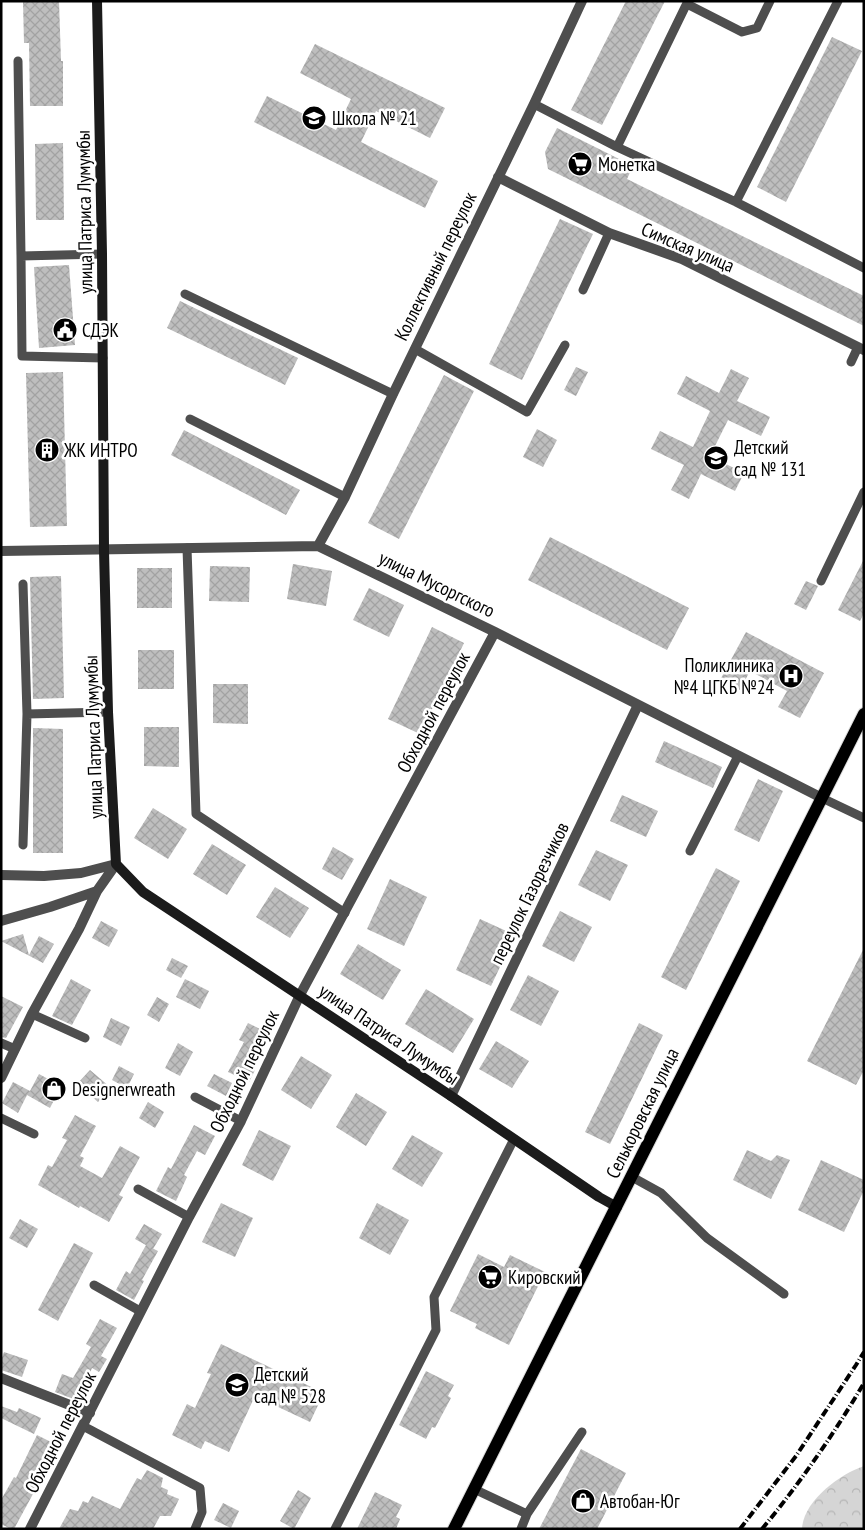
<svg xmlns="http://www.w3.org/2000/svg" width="865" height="1530" viewBox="0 0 865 1530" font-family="'PT Sans Narrow',sans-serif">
  <defs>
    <pattern id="forest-crowns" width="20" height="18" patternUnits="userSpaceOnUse" patternTransform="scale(1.25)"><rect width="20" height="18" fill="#d5d5d5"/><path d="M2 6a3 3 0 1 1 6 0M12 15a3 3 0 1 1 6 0" fill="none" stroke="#b5b5b5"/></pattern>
    <pattern id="building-cross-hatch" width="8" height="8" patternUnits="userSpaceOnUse" patternTransform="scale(1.25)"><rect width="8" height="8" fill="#bebebe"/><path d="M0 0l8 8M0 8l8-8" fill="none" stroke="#a2a2a2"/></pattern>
  </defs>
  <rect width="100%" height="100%" fill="#fff"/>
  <path fill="url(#forest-crowns)" d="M864 1466V1529H802C803 1501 840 1474 864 1466Z"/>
  <path fill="url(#building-cross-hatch)" d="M23 1H59L61 61H63V106H30L29 43H24Z
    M626 1H665L602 125 571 110Z
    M832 37 862 51 786 202 757 187Z
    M315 44 445 108 430 138 376 111 361 142 438 181 425 208 254 122 267 96 336 130 351 99 300 73Z
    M557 128 633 166 627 179 864 296V326L548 169 545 152Z
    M63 143 64 220H36L35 144Z
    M560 219 593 234 522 380 489 364Z
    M69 265 75 345 39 348 34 267Z
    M180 301 298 358 285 385 167 328Z
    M576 367 588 372 576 396 564 390Z
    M731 369 749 378 737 401 770 417 761 436 728 420 710 456 744 473 735 491 701 474 689 499 671 490 684 465 651 449 660 431 693 447 710 411 677 394 686 376 719 393Z
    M63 372 67 526 30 527 26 373Z
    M444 375 474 391 399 539 368 523Z
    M537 429 557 440 543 467 523 457Z
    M184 430 300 490 286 515 171 455Z
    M550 537 689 608 667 650 528 580Z
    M864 559V613L860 621 838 610Z
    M293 564 332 571 326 606 287 599Z
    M210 566 250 567 249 602 209 601Z
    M137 568H172V608H137Z
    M61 576 64 698 33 699 30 577Z
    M806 581 818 586 806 610 794 604Z
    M369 588 404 605 389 637 353 620Z
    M432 627 464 643 420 734 388 719Z
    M746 632 824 673 800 718 778 707 787 691 750 671 740 690 720 680Z
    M138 650H174V689H138Z
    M213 684H248V724L213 723Z
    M144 727H179V767L144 766Z
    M33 728 63 729V853H33Z
    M664 741 722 767 713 788 655 762Z
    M758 779 783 791 759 842 734 830Z
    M622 795 658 811 646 837 610 821Z
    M153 808 187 829 168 859 134 838Z
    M212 844 246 865 227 895 193 874Z
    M333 847 354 859 342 880 322 869Z
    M596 850 628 865 610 901 578 885Z
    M716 868 740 881 686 990 661 977Z
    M390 879 427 897 404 946 367 929Z
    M275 887 309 908 290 938 256 917Z
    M560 911 592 927 574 962 542 946Z
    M480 919 515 935 491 986 456 970Z
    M101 921 118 930 109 947 92 938Z
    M23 934 29 955 39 936 54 944 43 963 1 941Z
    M358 944 401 970 383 1000 340 974Z
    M864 948V1070L856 1085 807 1061Z
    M172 958 188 966 181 978 166 970Z
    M528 975 559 991 541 1026 510 1010Z
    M71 979 91 990 72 1025 52 1016Z
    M185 979 209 991 200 1009 176 997Z
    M426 989 474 1019 453 1053 405 1024Z
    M1 996 23 1007 6 1038 1 1037Z
    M157 997 169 1004 159 1022 147 1015Z
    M111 1018 130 1027 121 1046 103 1037Z
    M248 1023 266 1032 248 1067 255 1070 249 1082 228 1072 244 1042 239 1040Z
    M639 1023 663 1035 610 1144 585 1132Z
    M496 1041 529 1061 512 1088 479 1069Z
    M178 1043 193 1052 180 1076 165 1068Z
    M301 1056 332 1075 311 1109 281 1090Z
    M119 1066 134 1074 127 1088 112 1080Z
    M90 1070 110 1087 98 1102 77 1084Z
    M39 1074 61 1086 50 1108 27 1095 18 1113 2 1103 13 1082 30 1091Z
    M214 1074 232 1083 226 1096 207 1086Z
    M356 1093 387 1112 366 1146 336 1127Z
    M148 1102 164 1112 155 1128 139 1118Z
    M75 1115 96 1126 80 1156 84 1158 80 1166 102 1178 120 1146 140 1157 119 1195 123 1197 109 1222 80 1206 79 1208 38 1185 48 1165 52 1167 67 1140 62 1138Z
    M194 1125 215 1136 205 1155 197 1151 184 1175 187 1177 176 1201 156 1191 168 1167 171 1169Z
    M259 1130 291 1146 273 1181 242 1165Z
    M412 1135 443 1153 422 1187 392 1169Z
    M747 1150 771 1161 777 1155 790 1160 771 1199 733 1180Z
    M821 1160 864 1180V1190L844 1232 798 1210Z
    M221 1203 253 1218 235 1257 202 1242Z
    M377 1203 409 1220 390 1255 359 1238Z
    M20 1219 38 1229 27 1248 9 1238Z
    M144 1224 162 1234 153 1249 135 1239Z
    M74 1243 93 1253 58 1321 38 1310Z
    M146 1245 158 1251 142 1280 144 1281 134 1300 116 1290 126 1271 130 1274Z
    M478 1254 504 1267 510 1255 545 1272 509 1345 475 1328 477 1324 450 1311Z
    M100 1319 117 1328 101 1356 107 1359 99 1372 92 1368 79 1401 55 1392 62 1374 73 1378 91 1347 86 1344Z
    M221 1344 324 1393 310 1422 255 1396 229 1452 205 1441 201 1449 172 1435 187 1404 195 1408 211 1374 207 1373Z
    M4 1352 28 1360 22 1377 1 1370V1361Z
    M426 1371 454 1385 448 1396 451 1398 435 1428 432 1427 426 1439 399 1425Z
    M1 1406 17 1412 19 1408 41 1418 34 1434 1 1418Z
    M37 1435 59 1446 14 1529H11L1 1524V1500L14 1477 16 1478Z
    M581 1449 626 1473 597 1529H539Z
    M147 1470 163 1478 161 1487 168 1490 167 1494 179 1499 171 1516H160L153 1529H59L70 1509 78 1511 83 1501 88 1503 92 1496 120 1509 137 1478 141 1480Z
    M298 1490 311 1498 294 1529 280 1521Z
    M375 1492 402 1505 396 1517 400 1519 396 1529H357Z
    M223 1503 239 1511 231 1528 214 1520Z"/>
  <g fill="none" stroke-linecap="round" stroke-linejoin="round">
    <defs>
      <path id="primary" d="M454 1529 864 714"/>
    </defs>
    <use href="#primary" stroke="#dbdbdb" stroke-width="14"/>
    <path stroke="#4e4e4e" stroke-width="9" d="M687 4 742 32 757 28 770 1
      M18 61 21 256 102 254
      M534 104 617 147 736 202 864 268
      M617 147 688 1
      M736 202 838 1
      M21 256 22 356 103 358
      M583 290 609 233
      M185 294 393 394
      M415 349 527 412 565 345
      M851 362 858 347
      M190 419 345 497
      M187 548 196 814 345 913
      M821 581 864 492
      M23 584 27 714 108 712
      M822 798 864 818
      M23 845 27 714
      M690 851 738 756
      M32 1014 85 1038
      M1 1043 15 1049
      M195 1097 241 1121
      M1 1118 34 1134
      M632 1177 661 1193 707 1238 784 1294
      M138 1189 189 1217
      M94 1285 140 1311
      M83 1426 200 1488 202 1512 195 1529
      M474 1489 527 1514
      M335 1529 436 1330 434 1297 514 1139
      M521 1529 527 1514 582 1432"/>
    <path stroke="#4e4e4e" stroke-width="10" d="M498 177 609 233 682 259 864 350
      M318 546 345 497 393 394 534 104 582 1
      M1 551 318 546 495 632 822 798
      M1 875 44 876 81 873 116 864
      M1 921 50 907 97 891 116 864
      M1 1078 32 1014 79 929 97 891
      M451 1096 638 705
      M1 1378 90 1413
      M30 1529 189 1217 241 1121 300 995 495 632"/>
    <path stroke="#1b1b1b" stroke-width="10" d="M97 1 102 254 104 550 108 712 116 864 143 892 451 1096 599 1197 617 1207"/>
    <use href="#primary" stroke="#000" stroke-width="12"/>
    <path stroke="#000" stroke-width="4" stroke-dasharray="8 2.5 1 2.5" stroke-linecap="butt" d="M740 1529 796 1456 856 1365 864 1352
      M762 1529C800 1483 834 1434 864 1383"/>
  </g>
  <defs>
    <symbol id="school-disc" viewBox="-11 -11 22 22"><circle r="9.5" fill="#000" stroke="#fff"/><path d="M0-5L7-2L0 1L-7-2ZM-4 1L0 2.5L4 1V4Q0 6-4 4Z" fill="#fff"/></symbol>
    <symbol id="supermarket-disc" viewBox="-11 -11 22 22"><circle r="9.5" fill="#000" stroke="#fff"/><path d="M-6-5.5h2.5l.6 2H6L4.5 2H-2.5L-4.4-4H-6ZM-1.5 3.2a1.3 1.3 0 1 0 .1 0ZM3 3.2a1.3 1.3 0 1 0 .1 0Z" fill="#fff"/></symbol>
    <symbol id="civic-disc" viewBox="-11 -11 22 22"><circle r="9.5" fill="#000" stroke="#fff"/><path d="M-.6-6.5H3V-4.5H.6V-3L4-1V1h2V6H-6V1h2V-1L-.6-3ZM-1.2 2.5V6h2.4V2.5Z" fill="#fff"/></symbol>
    <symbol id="building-disc" viewBox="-11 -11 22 22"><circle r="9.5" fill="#000" stroke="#fff"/><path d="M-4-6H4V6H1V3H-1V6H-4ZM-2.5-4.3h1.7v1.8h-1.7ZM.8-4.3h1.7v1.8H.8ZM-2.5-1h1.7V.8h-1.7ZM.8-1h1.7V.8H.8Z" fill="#fff"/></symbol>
    <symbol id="hospital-disc" viewBox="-11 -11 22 22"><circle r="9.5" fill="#000" stroke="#fff"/><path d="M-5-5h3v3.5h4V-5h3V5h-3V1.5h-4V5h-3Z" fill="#fff"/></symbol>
    <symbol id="shop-disc" viewBox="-11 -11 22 22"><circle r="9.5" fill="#000" stroke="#fff"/><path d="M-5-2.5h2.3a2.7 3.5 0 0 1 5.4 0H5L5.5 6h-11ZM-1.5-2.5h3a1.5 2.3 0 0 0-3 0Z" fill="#fff"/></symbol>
  </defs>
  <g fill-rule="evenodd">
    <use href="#school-disc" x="300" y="104" width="28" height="28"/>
    <use href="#supermarket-disc" x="566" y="150" width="28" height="28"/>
    <use href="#civic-disc" x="51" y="316" width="28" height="28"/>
    <use href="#building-disc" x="33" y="436" width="28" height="28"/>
    <use href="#school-disc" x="702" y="444" width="28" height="28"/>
    <use href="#hospital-disc" x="777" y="662" width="28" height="28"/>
    <use href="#shop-disc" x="40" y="1075" width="28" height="28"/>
    <use href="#supermarket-disc" x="476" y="1263" width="28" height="28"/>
    <use href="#school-disc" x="223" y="1371" width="28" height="28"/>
    <use href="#shop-disc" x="569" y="1487" width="28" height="28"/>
  </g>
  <g text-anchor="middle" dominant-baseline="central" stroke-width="5" stroke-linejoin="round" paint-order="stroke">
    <g font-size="19" fill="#000" stroke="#fff" text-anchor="start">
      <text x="332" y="118">Школа № 21</text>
      <text x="598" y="164">Монетка</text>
      <text x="82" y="330">СДЭК</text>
      <text x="734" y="447">Детский<tspan x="734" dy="22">сад № 131</tspan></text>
      <text x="64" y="450">ЖК ИНТРО</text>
      <text x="774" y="665" text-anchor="end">Поликлиника<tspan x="774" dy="22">№4 ЦГКБ №24</tspan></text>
      <text x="72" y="1089">Designerwreath</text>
      <text x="508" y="1277">Кировский</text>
      <text x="254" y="1374">Детский<tspan x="254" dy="22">сад № 528</tspan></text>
      <text x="600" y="1501">Автобан-Юг</text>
    </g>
    <g font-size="19" fill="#000" stroke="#fff">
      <text transform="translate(84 212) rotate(-91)">улица Патриса Лумумбы</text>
      <text transform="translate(688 247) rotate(23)">Симская улица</text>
      <text transform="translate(435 266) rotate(-64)">Коллективный переулок</text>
      <text transform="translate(437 584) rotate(26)">улица Мусоргского</text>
      <text transform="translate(433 712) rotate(-62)">Обходной переулок</text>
      <text transform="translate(93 737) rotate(-92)">улица Патриса Лумумбы</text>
      <text transform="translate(529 893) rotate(-64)">переулок Газорезчиков</text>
      <text transform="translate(389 1034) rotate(34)">улица Патриса Лумумбы</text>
      <text transform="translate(244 1071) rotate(-64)">Обходной переулок</text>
      <text transform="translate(642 1113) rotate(-64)">Селькоровская улица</text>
      <text transform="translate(60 1432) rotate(-63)">Обходной переулок</text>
    </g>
  </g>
  <rect width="865" height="1530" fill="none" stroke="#000000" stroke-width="5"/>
</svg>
